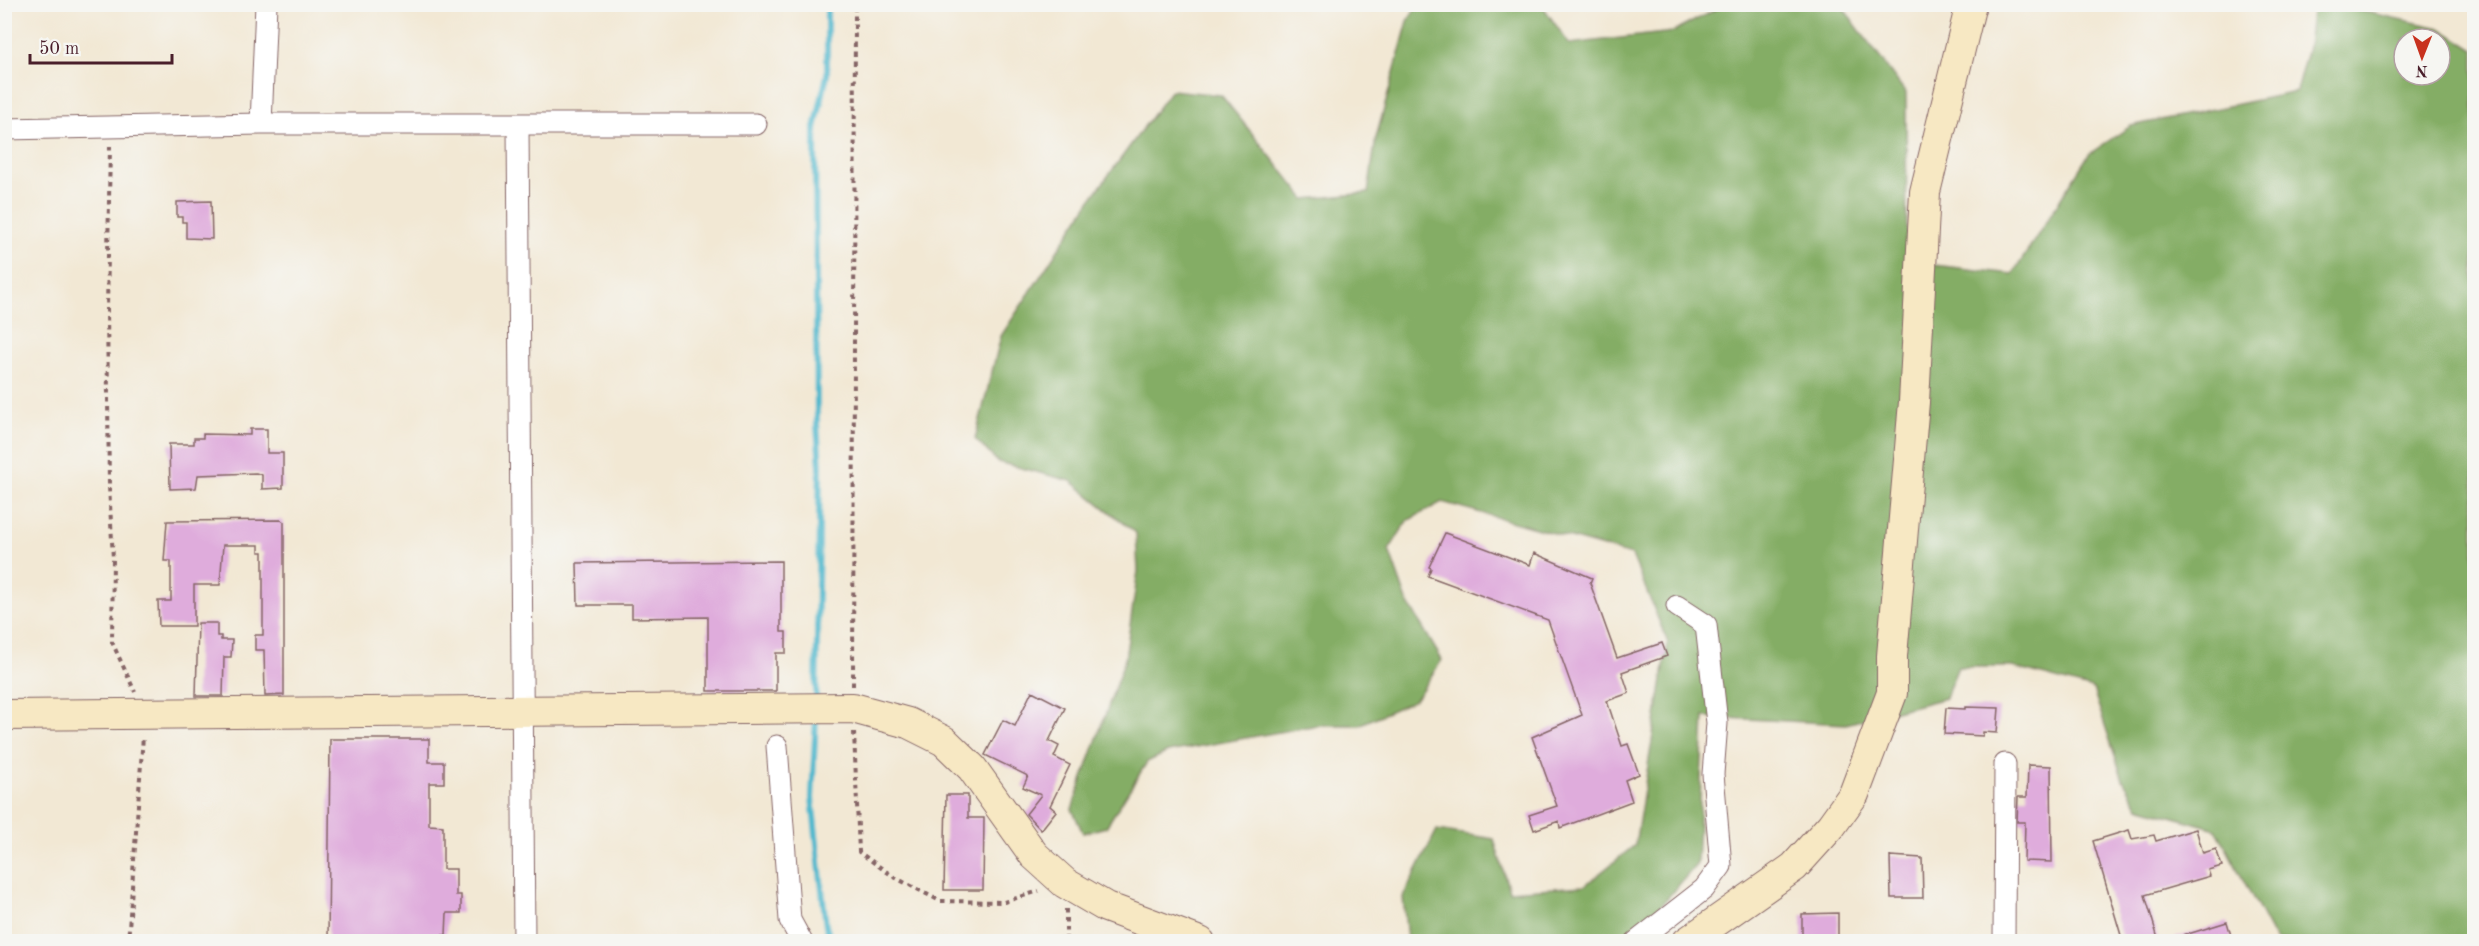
<svg xmlns="http://www.w3.org/2000/svg" width="2479" height="946" viewBox="0 0 2479 946" font-family="'Old Standard TT',serif">
  <rect width="100%" height="100%" fill="#f6f6f2"/>
  <filter id="ink" filterUnits="userSpaceOnUse"><feTurbulence type="fractalNoise" baseFrequency=".0167" numOctaves="2"/><feDisplacementMap in="SourceGraphic" scale="12" xChannelSelector="R" yChannelSelector="G"/><feConvolveMatrix kernelMatrix="1 2 1 2 8 2 1 2 1" color-interpolation-filters="sRGB"/></filter>
  <filter id="wash" filterUnits="userSpaceOnUse"><feTurbulence type="fractalNoise" baseFrequency=".008" numOctaves="4" result="noise"/><feDisplacementMap in="SourceGraphic" scale="24" xChannelSelector="R" yChannelSelector="G"/><feGaussianBlur stdDeviation="1.35" result="paint"/><feColorMatrix in="noise" values="0 0 0 0 0 0 0 0 0 0 0 0 0 0 0 0 0 1.4 0 .05"/><feComposite in="paint" operator="in"/></filter>
  <g filter="url(#wash)">
    <rect width="100%" height="100%" fill="#f2e8d4"/>
    <path fill="#84ad65" stroke="#676648" stroke-width="1.5" fill-rule="evenodd" d="M1417 5H1542L1569 44 1673 32 1724 5H1841L1906 93 1907 262 2013 274 2089 154 2131 126 2296 92 2308 47 2313 5H2334L2440 28 2474 50V941H2276L2216 829 2139 807 2123 780 2093 689 2012 667H1958L1945 698 1846 724 1704 717 1697 864 1630 941H1407L1403 897 1437 830 1494 839 1509 891 1584 886 1635 845 1668 643 1632 555 1442 502 1407 521 1389 550 1407 601 1442 660 1415 700 1359 725H1318L1168 752 1147 762 1106 827 1083 833 1072 809 1125 659 1138 571 1136 533 1071 481 998 462 975 439 1001 336 1094 195 1171 90 1221 95 1305 199 1368 193 1376 138 1408 21ZM2404 39H2440V75H2404Z"/>
    <g fill="none" stroke-linecap="round" stroke-linejoin="round">
      <path stroke="#4fb8cd" stroke-width="6" d="M816 701 820 466 817 424 815 128 827 75V4
        M816 717 812 798 826 926 831 942"/>
    </g>
    <g id="blocks">
      <path fill="#dfacdc" d="M211 201 212 239 186 238V222H182V217H177V202Z
        M250 429H267V453H283V488L262 489V475L256 473 198 475 196 488 170 489 169 444H194V438H203V434L250 435Z
        M281 520 284 522V695L265 696 264 650H255V635H263V552H259V545H223L220 585H194V626H159L158 601H171V561H164L167 521Z
        M1445 533 1530 565 1534 553 1592 578 1590 583 1617 658 1662 643 1667 656 1622 672 1629 693 1607 701 1622 746 1628 744 1639 774 1625 780 1632 801 1560 828 1559 821 1534 830 1529 815 1557 806 1532 737 1582 715 1548 620 1428 576 1431 568 1429 567Z
        M781 561V632H786V653H776V691H708V617L632 618V605H578L577 563Z
        M198 623H217V636H221V640H232L231 657H224L223 696H196Z
        M1032 691 1065 708 1049 741 1059 746 1054 757 1070 765 1050 806 1056 811 1041 830 1026 814 1041 795 1023 787 1028 776 985 755 1003 720 1015 726Z
        M1965 707 1999 708 1997 733 1983 732V736L1944 734 1946 708 1965 709Z
        M330 739H429V762H444V783H429V825L443 826V869H456V895H461V913H447L446 935H432V942H328Z
        M2028 765 2051 766 2052 862 2024 861 2025 822H2017L2018 797H2027Z
        M946 795H968V818H984L983 890H944Z
        M2196 829 2203 853 2216 849 2222 866 2208 870 2210 876 2145 895 2159 942H2123L2093 841 2129 830 2132 839 2154 835 2156 841Z
        M1890 856 1922 858 1923 898H1891Z
        M1838 913V942H1802V914Z
        M2227 922 2233 942H2176L2175 938Z"/>
    </g>
  </g>
  <g filter="url(#ink)">
    <use href="#blocks" fill-opacity="0" stroke="#856566" stroke-width="1.5"/>
    <g fill="none" stroke-linecap="round" stroke-linejoin="round">
      <defs>
        <path id="street" d="M261 124 266 4
          M518 125 524 942
          M4 129 261 124H756
          M777 746 790 920 802 942
          M1636 942 1704 889 1721 866 1713 774 1717 723 1706 625 1677 606
          M2004 942 2005 764"/>
        <path id="secondary" d="M4 715 853 708 908 723 944 741 972 768 1034 855 1065 883 1106 907 1200 942
          M1687 942 1794 867 1831 826 1854 794 1892 693V656L1914 402 1925 192 1971 4"/>
      </defs>
      <use href="#street" stroke="#856566" stroke-width="23"/>
      <use href="#secondary" stroke="#856566" stroke-width="32"/>
      <path stroke="#856566" stroke-width="4" stroke-dasharray="4.5 4.5" stroke-linecap="butt" d="M110 146 107 309 109 486 113 559 112 642 135 692
        M853 686 855 4
        M854 732 859 852 894 877 940 901 1004 902 1039 891
        M1066 909V942
        M128 942 143 736"/>
      <use href="#street" stroke="#fff" stroke-width="21"/>
      <use href="#secondary" stroke="#f7e8c3" stroke-width="30"/>
    </g>
  </g>
  <rect width="2479" height="946" fill="none" stroke="#f6f6f2" stroke-width="24"/>
  <g transform="translate(2422 57) rotate(181)"><circle r="28" fill="#f6f6f2" stroke="#b1a0a2" stroke-width="1.5"/>
  <path d="M0-4.5L10 22L0 15L-10 22Z" fill="#c8321e"/>
  <text y="-9" font-size="16" font-weight="bold" text-anchor="middle" fill="#4a1f2b">N</text>
  </g>
  <path d="M30 54v9h142v-9" fill="none" stroke="#4a1f2b" stroke-width="3"/>
  <text x="39" y="54" font-size="18" fill="#4a1f2b" stroke="#f6f6f2" stroke-width="4.5" paint-order="stroke">50 m</text>
</svg>
